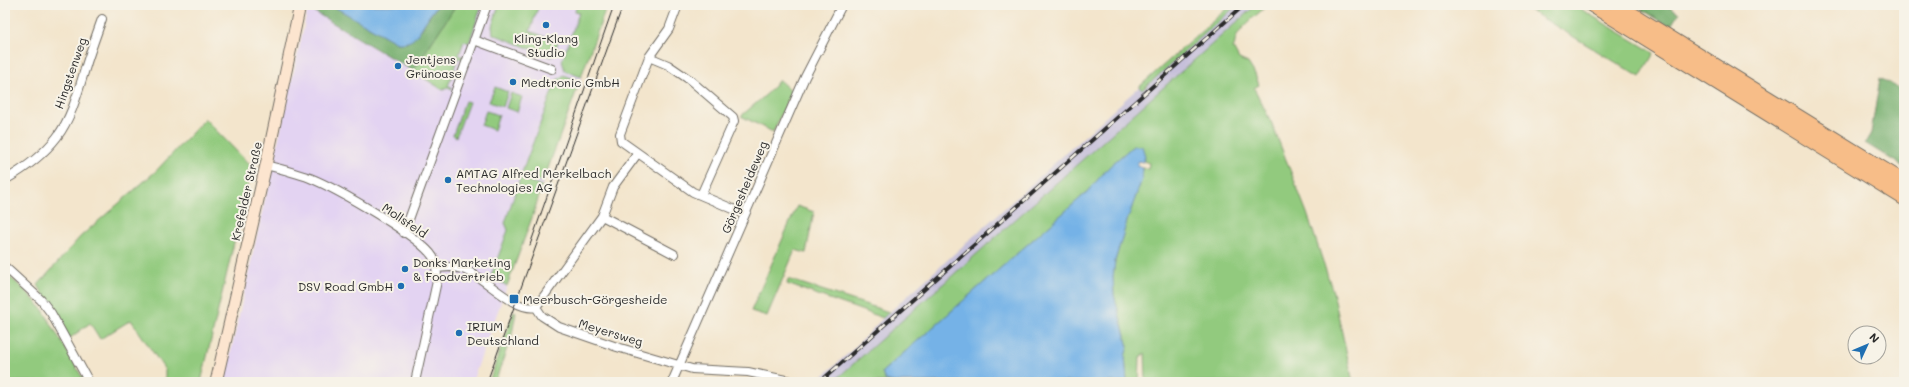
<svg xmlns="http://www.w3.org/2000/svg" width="1909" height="387" viewBox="0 0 1909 387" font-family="Mali,sans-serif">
  <rect width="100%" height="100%" fill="#f7f3e8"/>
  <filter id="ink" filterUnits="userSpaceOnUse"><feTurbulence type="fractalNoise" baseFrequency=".025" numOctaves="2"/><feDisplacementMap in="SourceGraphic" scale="8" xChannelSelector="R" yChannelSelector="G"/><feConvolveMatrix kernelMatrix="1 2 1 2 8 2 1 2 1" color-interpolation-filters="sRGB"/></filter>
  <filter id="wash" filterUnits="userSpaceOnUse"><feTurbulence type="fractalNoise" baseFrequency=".012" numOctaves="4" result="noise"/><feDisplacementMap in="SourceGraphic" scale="16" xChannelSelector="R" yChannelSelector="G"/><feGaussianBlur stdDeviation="0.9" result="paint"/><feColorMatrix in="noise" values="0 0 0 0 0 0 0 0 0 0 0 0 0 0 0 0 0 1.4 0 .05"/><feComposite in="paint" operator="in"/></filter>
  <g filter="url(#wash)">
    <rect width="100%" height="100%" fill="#f3e5cc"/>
    <path fill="#e3d3f2" d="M482 5H607L543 182 533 215 472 382H224L308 8 443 90 448 88 451 89 448 86 454 71 457 73 458 71 454 69 458 58 463 57 459 55 464 41 469 43Z"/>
    <path fill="#c6c0da" d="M1237 5H1256L833 382H816L852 350 883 318 1139 87 1143 90Z"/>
    <path fill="#92ca7e" stroke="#5e7a54" d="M456 5H482L469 43 464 41 459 55 464 57 463 59 458 58 454 69 458 71V73L454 72 448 86 452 87V89L448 88 443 90 413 71Z
      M499 5H539L530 31 558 42 553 56 551 57 493 34 492 26Z
      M577 5H607L581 77 565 71 562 61 579 13 575 11Z
      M1231 5H1237L1142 90 1139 87Z
      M1256 5H1268C1258 14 1244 24 1237 36 1234 40 1236 44 1233 48L1239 59 1248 63 1255 74 1259 85 1254 88 1272 124 1307 213 1333 292 1353 382H1146L1145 353 1140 357 1139 382H1127L1125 356 1128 347 1114 295 1113 277 1115 261 1128 218 1142 179 1143 168 1148 169 1149 163 1143 161 1145 156 1133 146 1110 166 1085 194 882 372 885 380 893 382H833Z
      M1521 5H1574L1654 53 1640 77Z
      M564 75 580 81 543 182 521 175 556 81Z
      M779 80 792 92 773 132 741 116 768 93Z
      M495 87 508 92 503 107 489 102Z
      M511 93 522 97 517 112 506 108Z
      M465 101 469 102 456 137 453 135Z
      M486 111 499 115 494 130 481 125Z
      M205 119 252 167 201 382H165V370L131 320 100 339 90 323 69 339 38 285 80 237 156 171Z
      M520 178 542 186 533 215 507 286 491 276 508 230 505 223Z
      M797 206 814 212 806 253 795 250 767 316 751 311Z
      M5 273 25 290 43 310 85 382H5Z
      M788 279 889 312 883 318 787 284Z
      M514 311 516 312 512 334 495 382H489Z"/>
    <path fill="#75ae6d" stroke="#506c4c" d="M309 5H331L397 43H407L422 29 426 21 438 5H456L413 71 308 8Z
      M1635 5H1665L1679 13 1670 27Z
      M1880 78 1904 91V167L1865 143 1871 133Z"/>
    <path fill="#75b2e7" stroke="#506e89" d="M331 5H438C434 10 429 15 426 21 417 34 416 44 397 43Z
      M1133 146H1142L1145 156 1143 162 1138 161 1137 166 1143 168 1142 179 1128 218 1115 261 1113 277 1114 295 1128 347 1125 356 1127 382H893L885 380 882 372 1085 194 1110 166Z"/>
  </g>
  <g filter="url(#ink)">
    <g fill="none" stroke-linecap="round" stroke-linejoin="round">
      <defs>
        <path id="street" d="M678 5 669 29 649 57 620 134 621 141 693 192 745 214
          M474 40 552 69
          M649 57 668 65 690 80 733 117 734 121 701 195
          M266 165C281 169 296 173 310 178 335 188 420 236 433 257 437 265 437 273 437 281L415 382
          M5 180C24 169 44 154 57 137 72 117 78 92 85 69 90 52 96 36 102 19
          M602 216 674 254
          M404 233 487 5
          M5 267 41 300 51 313 89 382
          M437 268C446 267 453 266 462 269 484 275 513 312 536 307L542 316 559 327 617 347 692 369 748 372 795 382
          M536 307 602 216 613 187 638 153
          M672 382 805 77 842 5"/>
        <path id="secondary" d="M216 382 266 165 300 5"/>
        <path id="highway" d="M1592 5 1904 198
          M1617 5 1904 182"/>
      </defs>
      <use href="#street" stroke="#716c63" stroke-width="10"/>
      <use href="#secondary" stroke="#716c63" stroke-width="13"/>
      <use href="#highway" stroke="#716c63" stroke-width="16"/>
      <use href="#street" stroke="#fff" stroke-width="8"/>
      <use href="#secondary" stroke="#fce5cf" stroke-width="11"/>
      <use href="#highway" stroke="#f7bd88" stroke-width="14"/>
      <path stroke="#2b2b2b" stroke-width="1" d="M530 245 614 5
        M487 382 623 5"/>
      <defs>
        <path id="rail" d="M820 382 1244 5"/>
      </defs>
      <use href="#rail" stroke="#2b2b2b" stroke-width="4"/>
      <use href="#rail" stroke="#f7f3e8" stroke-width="2.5" stroke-dasharray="8" stroke-linecap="butt"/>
    </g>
  </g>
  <g fill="#1f6fb2" stroke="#f7f3e8" stroke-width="1.5">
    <circle cx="546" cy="25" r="4"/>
    <circle cx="398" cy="66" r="4"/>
    <circle cx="513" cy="82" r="4"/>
    <circle cx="448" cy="180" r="4"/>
    <circle cx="405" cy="269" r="4"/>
    <circle cx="401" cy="286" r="4"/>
    <rect x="509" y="294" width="10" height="10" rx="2"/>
    <circle cx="459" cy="333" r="4"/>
  </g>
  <g text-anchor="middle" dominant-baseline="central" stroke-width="4" stroke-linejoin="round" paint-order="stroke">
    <g font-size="12" fill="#2b2b2b" stroke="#f7f3e8" text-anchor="start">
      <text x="546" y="38" text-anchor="middle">Kling-Klang<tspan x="546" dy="14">Studio</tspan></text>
      <text x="406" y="59">Jentjens<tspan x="406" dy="14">Grünoase</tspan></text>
      <text x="521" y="82">Medtronic GmbH</text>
      <text x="456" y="173">AMTAG Alfred Merkelbach<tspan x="456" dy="14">Technologies AG</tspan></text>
      <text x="413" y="262">Donks Marketing<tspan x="413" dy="14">&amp; Foodvertrieb</tspan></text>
      <text x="393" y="286" text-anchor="end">DSV Road GmbH</text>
      <text x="523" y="299">Meerbusch-Görgesheide</text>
      <text x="467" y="326">IRIUM<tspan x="467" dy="14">Deutschland</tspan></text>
    </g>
    <g font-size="12" fill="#2b2b2b" stroke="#f7f3e8">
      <text transform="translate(70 73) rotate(-71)">Hingstenweg</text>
      <text transform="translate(744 187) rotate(-67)">Görgesheideweg</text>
      <text transform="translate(246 191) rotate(-77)">Krefelder Straße</text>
      <text transform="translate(405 220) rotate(34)">Mollsfeld</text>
      <text transform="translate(611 332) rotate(17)">Meyersweg</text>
    </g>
  </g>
  <rect width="1909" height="387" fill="none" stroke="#f7f3e8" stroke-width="20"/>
  <g transform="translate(1867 345) rotate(46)"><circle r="19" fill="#f7f3e8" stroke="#a5a39c"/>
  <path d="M0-3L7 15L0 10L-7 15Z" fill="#1f6fb2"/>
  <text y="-6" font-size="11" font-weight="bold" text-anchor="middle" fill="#2b2b2b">N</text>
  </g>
</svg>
